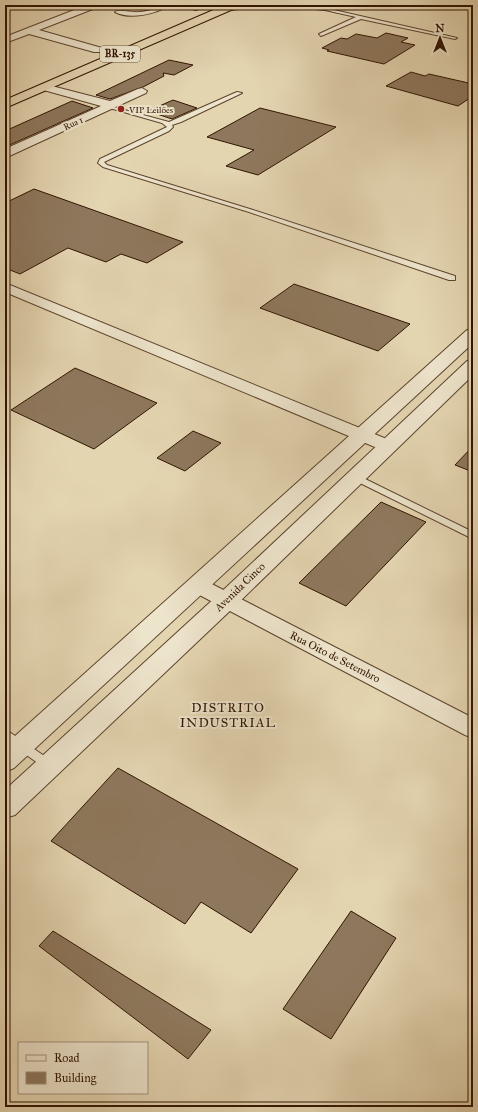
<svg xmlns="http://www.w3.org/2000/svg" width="478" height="1112" viewBox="0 0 478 1112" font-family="'IM FELL Great Primer',serif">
  <rect width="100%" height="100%" fill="#e4d5b1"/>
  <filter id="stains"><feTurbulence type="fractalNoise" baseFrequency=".005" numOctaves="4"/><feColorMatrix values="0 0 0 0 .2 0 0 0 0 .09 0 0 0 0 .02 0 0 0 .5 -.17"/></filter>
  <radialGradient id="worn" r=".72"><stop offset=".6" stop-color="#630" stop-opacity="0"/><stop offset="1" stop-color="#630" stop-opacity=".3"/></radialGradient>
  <path fill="#8e785d" stroke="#301401" d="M386 33 408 38 401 42 415 45 384 64 327 51 329 50 322 48 341 38 347 39 356 34 377 38Z
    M169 60 193 65 174 75 163 73 164 76 143 87 110 99 96 95Z
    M411 72 425 76 429 74 473 84V96L458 106 386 86Z
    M173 100 197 108 172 119 148 111Z
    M72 101 93 108 5 147V131Z
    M260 108 336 127 258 175 226 166 254 150 207 137Z
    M34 189 183 242 147 263 121 254 106 262 68 248 20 274 5 268V203Z
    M294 284 410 324 378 351 260 308Z
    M75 368 157 403 94 449 11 410Z
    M193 431 221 443 185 471 157 458Z
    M473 446V472L455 465Z
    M381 502 426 522 346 606 299 583Z
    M118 768 298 869 251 933 201 902 185 924 51 841Z
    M351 911 396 938 331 1039 283 1009Z
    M53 931 211 1030 188 1059 39 946Z"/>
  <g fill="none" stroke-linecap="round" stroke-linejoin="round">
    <defs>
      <path id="service" d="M164 5H170C156 14 130 20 115 12 120 9 132 13 139 12 148 12 156 8 164 5Z
        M178 5H186L198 9 196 10Z
        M257 5H272L222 11 220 10Z
        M277 5H308L325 8 457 38 455 39 361 19 321 36 319 34 356 17 325 10Z
        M237 92 242 93 181 122 172 125 173 127 169 131 104 162 107 165 253 210 455 276V280H449L249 212 103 167 98 163 100 159 167 127 162 123 106 107V105L169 122Z
        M355 474 473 532V539L352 479 350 477 352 475Z
        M5 729 53 762 55 765 53 768 49 770 45 768 5 740Z"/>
      <path id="minor" d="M87 5H100L98 7 39 30 102 48 103 50 102 52H94L29 34 5 43V37Z
        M44 84 110 101 138 89 142 88 147 91 146 93 5 158V149L101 106 40 89 39 87Z
        M5 283 394 442 397 446 394 450 388 451 382 450 5 292Z
        M197 578 204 580 473 718V738L465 735 190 590 187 585 190 580Z"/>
      <path id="tertiary" d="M473 329V343L14 768 5 772V745L467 330Z
        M473 360V375L234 607 15 815 5 818V790L218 595 467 361Z"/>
      <path id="trunk" d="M225 5H239L238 7 5 108V100Z"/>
    </defs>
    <use href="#service" stroke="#5d442d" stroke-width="2"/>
    <use href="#minor" stroke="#5d442d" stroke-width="2"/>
    <use href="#tertiary" stroke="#5d442d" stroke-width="2"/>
    <use href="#trunk" stroke="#301401" stroke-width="2"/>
    <use href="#service" fill="#ede4cc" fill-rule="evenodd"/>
    <use href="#minor" fill="#ede4cc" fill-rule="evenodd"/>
    <use href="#tertiary" fill="#ede4cc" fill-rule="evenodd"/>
    <use href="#trunk" fill="#e4d5b1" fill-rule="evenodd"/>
  </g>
  <circle fill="#8f2418" stroke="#ede4cc" stroke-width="1.5" cx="121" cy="109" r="4"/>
  <g text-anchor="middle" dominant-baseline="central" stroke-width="4" stroke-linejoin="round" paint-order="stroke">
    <g font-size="9" fill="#301401" stroke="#ede4cc" text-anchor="start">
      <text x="129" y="109">VIP Leilões</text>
    </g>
    <g font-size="9" fill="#301401" stroke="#ede4cc">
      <text transform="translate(73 123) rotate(-25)">Rua 1</text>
    </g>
    <rect fill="#ede4cc" stroke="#69523e" stroke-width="1" x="100" y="46" width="40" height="16" rx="3"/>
    <g font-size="10" font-weight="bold" fill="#301401">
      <text x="120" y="54">BR-135</text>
    </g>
    <g font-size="11" fill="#301401" stroke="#ede4cc">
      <text transform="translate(240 587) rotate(-44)">Avenida Cinco</text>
      <text transform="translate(335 657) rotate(27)">Rua Oito de Setembro</text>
    </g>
    <g font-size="13" letter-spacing="1" fill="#301401" stroke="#ede4cc">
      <text x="228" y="708">DISTRITO<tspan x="228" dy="15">INDUSTRIAL</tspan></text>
    </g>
  </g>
  <rect width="478" height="1112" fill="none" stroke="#e4d5b1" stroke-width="20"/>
  <rect x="6" y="6" width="466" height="1100" fill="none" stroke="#301401" stroke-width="2"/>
  <rect x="10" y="10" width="458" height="1092" fill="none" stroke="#301401"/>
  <rect x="18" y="1042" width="130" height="52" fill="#ede4cc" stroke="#a1917b"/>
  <rect x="26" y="1055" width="20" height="6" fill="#ede4cc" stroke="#a1917b"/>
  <text x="54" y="1062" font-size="12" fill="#301401">Road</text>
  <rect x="26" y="1072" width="20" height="12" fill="#8e785d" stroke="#a1917b"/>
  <text x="54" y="1082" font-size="12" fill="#301401">Building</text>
  <g transform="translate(440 38)" stroke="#ede4cc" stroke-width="3" paint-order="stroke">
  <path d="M0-3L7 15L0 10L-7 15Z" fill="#301401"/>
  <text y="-6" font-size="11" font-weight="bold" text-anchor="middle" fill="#301401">N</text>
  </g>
  <rect width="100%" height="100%" filter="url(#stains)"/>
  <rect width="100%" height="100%" fill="url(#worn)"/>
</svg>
